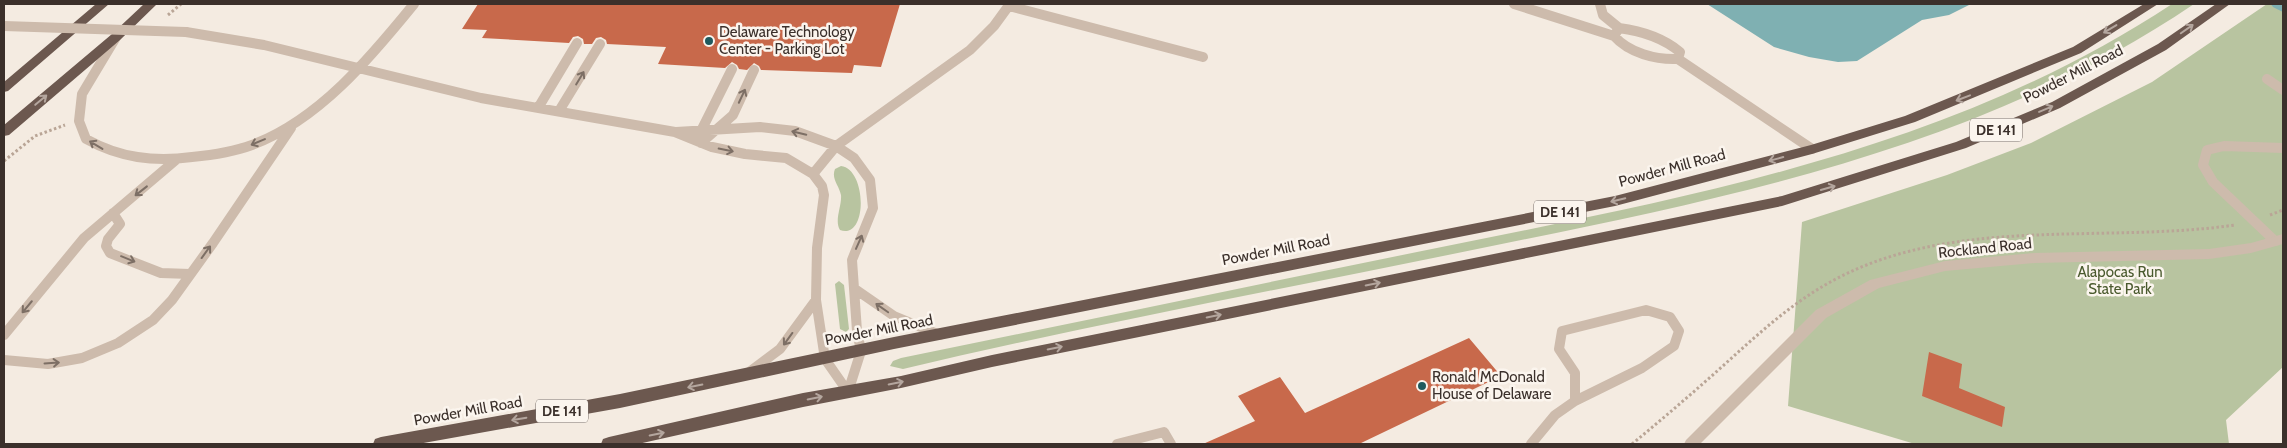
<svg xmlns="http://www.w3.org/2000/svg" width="2287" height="448" viewBox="0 0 2287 448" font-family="Cabin,sans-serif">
  <rect width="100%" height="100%" fill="#f4ebe1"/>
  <path fill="#b8c4a0" d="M2172 4H2194C1983 147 1733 197 1487 247 1293 287 1097 323 903 369L890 366 893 361 901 358C1073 323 1245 287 1417 252 1678 199 1947 153 2172 4Z
    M2267 4H2283V367L2226 420 2229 444H1915L1788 406 1802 222 1947 175 2031 143 2152 82Z
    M841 166C867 169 868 240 840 230 834 221 842 206 841 195 839 185 831 179 835 169Z
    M839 281 844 285 849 329 846 332 840 329 835 284Z"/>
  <path fill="#7fb0b2" d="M1707 4H1971L1949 15 1922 20 1857 61 1838 62 1809 57 1774 47Z"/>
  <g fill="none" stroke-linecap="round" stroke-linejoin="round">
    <path stroke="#7fb0b2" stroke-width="7" d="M2275 4 2283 8"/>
  </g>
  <path fill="#c8694b" d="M478 4H900L881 67 854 65 852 73 761 70 759 66 754 63 747 70 739 69 737 65 732 62 725 68 658 64 666 47 607 44 606 40 601 37 596 38 592 44H584L583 39 578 36 573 37 569 43 482 38 487 30 462 29Z
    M1469 338 1501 376 1359 444H1203L1255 421 1238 396 1280 377 1305 413Z
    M1929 352 1962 364 1959 388 2005 407 2002 427 1922 396Z"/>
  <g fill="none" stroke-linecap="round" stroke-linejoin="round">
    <path stroke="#b9a596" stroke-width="3" stroke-dasharray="2.5 2.5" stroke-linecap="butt" d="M168 15 181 4
      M4 161 35 136 65 125
      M2270 215 2283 210
      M1632 444C1660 421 1688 397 1715 373 1753 339 1789 304 1834 280 1955 215 2104 244 2235 225"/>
    <path stroke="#cdbbac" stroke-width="10" d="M1514 4 1614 36
      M1600 4 1603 15 1619 28
      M1009 6 1203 57
      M1619 28C1642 31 1662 37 1680 52L1678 59C1656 60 1629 53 1614 36Z
      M186 32 264 45 481 98 675 132 712 147 745 154 786 158 813 174 822 186 824 195 817 248 816 300 825 359 848 392
      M115 39 82 94 79 121 86 139C120 158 154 162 192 157 213 155 233 152 252 145 319 120 370 58 414 4
      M1678 59 1812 149
      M732 69 702 129 701 143 733 115 754 70
      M2267 79 2283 90
      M538 108 577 43
      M559 111 600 44
      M676 132 760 127 795 131 836 146 854 158 870 180 873 208 852 260 857 331 861 351 848 392
      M813 174 836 146 970 50 994 26 1010 4
      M113 213 120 224 108 239 106 246 110 253 161 273 190 274
      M2275 241 2213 182 2203 165 2207 150 2224 146 2283 148
      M855 289 894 316 940 335
      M1646 310 1670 317 1679 331 1674 346 1642 368 1575 401V373L1559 349 1562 331Z
      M4 335 84 238 177 159
      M4 360 48 364 82 358 118 343 153 320 172 300 213 243 291 128
      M748 373 780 349 816 300
      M1117 444 1164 432 1171 444
      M1531 444 1555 415 1575 401"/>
    <path fill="#cdbbac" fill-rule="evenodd" d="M2283 234V244L2251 253 2209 259 2035 263 1945 271 1879 288 1826 318 1700 444H1684L1686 440 1816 310 1870 280 1945 261 2035 253 2209 249 2251 243Z"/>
    <path fill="#6c584f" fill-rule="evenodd" d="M96 4H109L8 91 4 92V82Z
      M144 4H157L120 40 9 135 4 136V125L112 34Z
      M2144 4H2158L2081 53 1915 122 1812 154 1615 206 894 349 620 408 418 444H373L375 439 381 437 620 394 894 337 1615 196 1811 145 1905 116 2073 47Z
      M2216 4H2230L2166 50 2060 108 1966 148 1782 206 992 367 901 388 803 407 638 444H601L603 439 609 437 803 393 901 376 992 355 1782 196 1956 142 2052 102 2158 44Z"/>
    <path stroke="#cdbbac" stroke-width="10" d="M4 26 186 32"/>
  </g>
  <defs><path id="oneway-shaft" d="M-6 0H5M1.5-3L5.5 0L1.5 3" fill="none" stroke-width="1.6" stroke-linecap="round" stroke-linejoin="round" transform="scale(1.25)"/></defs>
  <g stroke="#b4a69e">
    <use href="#oneway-shaft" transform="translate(2110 29) rotate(149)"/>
    <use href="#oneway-shaft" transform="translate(2187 29) rotate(-35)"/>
    <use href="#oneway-shaft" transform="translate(1963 98) rotate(159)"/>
    <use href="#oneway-shaft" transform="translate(41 100) rotate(-40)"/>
    <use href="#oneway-shaft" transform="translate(2046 109) rotate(-23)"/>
    <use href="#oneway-shaft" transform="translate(1776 159) rotate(165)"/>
    <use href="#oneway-shaft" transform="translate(1828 188) rotate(-16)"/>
    <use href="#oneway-shaft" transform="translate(1618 200) rotate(166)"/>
    <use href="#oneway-shaft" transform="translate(1373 284) rotate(-11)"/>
    <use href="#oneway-shaft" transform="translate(1214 316) rotate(-11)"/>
    <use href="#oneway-shaft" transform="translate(1055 348) rotate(-11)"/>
    <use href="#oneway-shaft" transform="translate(896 383) rotate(-11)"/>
    <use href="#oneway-shaft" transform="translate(695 386) rotate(169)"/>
    <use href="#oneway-shaft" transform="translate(815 398) rotate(-11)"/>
    <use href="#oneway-shaft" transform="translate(519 419) rotate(170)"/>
    <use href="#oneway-shaft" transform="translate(657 434) rotate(-12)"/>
  </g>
  <g stroke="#7d6f65">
    <use href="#oneway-shaft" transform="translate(580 78) rotate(-59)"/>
    <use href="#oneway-shaft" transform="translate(742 96) rotate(-65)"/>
    <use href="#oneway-shaft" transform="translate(799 133) rotate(-166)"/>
    <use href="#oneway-shaft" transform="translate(258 142) rotate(157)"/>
    <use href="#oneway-shaft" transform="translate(96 145) rotate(-149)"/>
    <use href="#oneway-shaft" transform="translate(726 150) rotate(11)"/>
    <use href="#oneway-shaft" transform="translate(141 191) rotate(142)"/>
    <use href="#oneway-shaft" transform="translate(859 242) rotate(-66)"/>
    <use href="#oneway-shaft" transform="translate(206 252) rotate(-54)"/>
    <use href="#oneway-shaft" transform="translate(128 259) rotate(22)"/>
    <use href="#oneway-shaft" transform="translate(27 307) rotate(130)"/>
    <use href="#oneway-shaft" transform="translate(882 308) rotate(-145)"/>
    <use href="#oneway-shaft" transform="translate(788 339) rotate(126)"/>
    <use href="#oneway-shaft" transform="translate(52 363) rotate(-4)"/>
  </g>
  <g fill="#1f5a5e" stroke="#fbf5ee" stroke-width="2">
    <circle cx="709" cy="41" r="5"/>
    <circle cx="1422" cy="386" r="5"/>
  </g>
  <g text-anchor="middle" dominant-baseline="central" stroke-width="5" stroke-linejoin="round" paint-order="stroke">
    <g fill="#fbf5ee" stroke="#756b66" stroke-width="1">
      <rect x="1970" y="118.5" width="52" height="23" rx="4"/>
      <rect x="1534" y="200.5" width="52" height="23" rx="4"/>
      <rect x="536" y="399.5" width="52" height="23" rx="4"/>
    </g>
    <g font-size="14" font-weight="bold" fill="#3b302b">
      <text x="1996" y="130">DE 141</text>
      <text x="1560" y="212">DE 141</text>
      <text x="562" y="411">DE 141</text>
    </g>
    <g font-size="15" fill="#3b302b" stroke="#fbf5ee" text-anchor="start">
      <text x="719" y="32">Delaware Technology<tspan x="719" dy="17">Center - Parking Lot</tspan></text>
      <text x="1432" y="377">Ronald McDonald<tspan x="1432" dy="17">House of Delaware</tspan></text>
    </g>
    <g font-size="15" fill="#3b302b" stroke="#fbf5ee">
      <text transform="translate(2073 74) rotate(-27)">Powder Mill Road</text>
      <text transform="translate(1672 168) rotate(-15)">Powder Mill Road</text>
      <text transform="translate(1985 248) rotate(-6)">Rockland Road</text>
      <text transform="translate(1276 250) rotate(-11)">Powder Mill Road</text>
      <text transform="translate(879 330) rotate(-11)">Powder Mill Road</text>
      <text transform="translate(468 411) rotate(-10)">Powder Mill Road</text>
    </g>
    <g font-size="15" fill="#4a5a2e" stroke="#fbf5ee">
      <text x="2120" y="272">Alapocas Run<tspan x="2120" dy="17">State Park</tspan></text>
    </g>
  </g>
  <rect width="2287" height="448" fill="none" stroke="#3b302b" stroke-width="10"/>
</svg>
